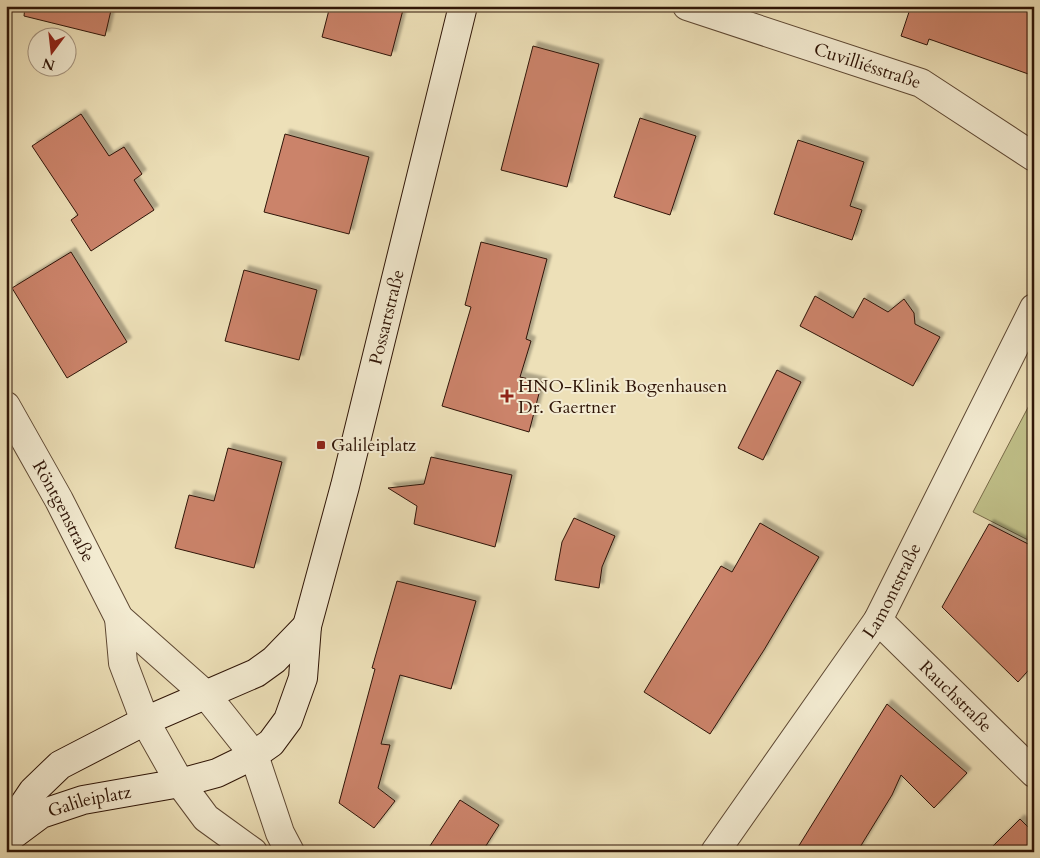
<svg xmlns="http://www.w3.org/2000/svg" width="1040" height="858" viewBox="0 0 1040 858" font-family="Cardo,serif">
  <defs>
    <filter id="shadow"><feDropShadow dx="4.5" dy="-4.5" stdDeviation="1" flood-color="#0004"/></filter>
  </defs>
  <rect width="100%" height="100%" fill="#ede0b8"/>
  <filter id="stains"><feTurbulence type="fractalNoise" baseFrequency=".004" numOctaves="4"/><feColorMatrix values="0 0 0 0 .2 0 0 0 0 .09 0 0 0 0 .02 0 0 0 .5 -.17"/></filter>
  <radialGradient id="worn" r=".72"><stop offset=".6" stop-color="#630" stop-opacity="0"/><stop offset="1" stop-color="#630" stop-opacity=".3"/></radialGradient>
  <path fill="#c0c089" stroke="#786a48" d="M1034 396V543L973 512Z"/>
  <path fill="#cb836b" stroke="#2f1507" filter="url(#shadow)" d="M25 6H112L105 36 24 16Z
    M330 6H404L391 56 322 37Z
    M911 6H1034V76L929 39 927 45 901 36Z
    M533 46 599 64 567 187 501 170Z
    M81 114 109 156 124 147 142 174 134 180 154 210 91 251 71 220 78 215 32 146Z
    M640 118 696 136 670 215 614 197Z
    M285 134 369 157 349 234 264 212Z
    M798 140 864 162 850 206 862 210 852 240 774 214Z
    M481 242 547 259 526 339 531 341 520 377 542 382 529 432 442 406 471 307 465 305Z
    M71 252 127 342 67 378 12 288Z
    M244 270 317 290 299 360 225 341Z
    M815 296 853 318 864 298 888 312 904 299 914 313 915 324 940 337 913 386 800 326Z
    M777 370 801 382 763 460 738 448Z
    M228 448 282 462 254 568 175 548 189 495 214 501Z
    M431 457 512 475 495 547 414 524 417 506 388 488 424 484Z
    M574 518 615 536 602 567 599 588 555 580 562 542Z
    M760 523 819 557 764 650 710 734 644 692 721 566 732 572Z
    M989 524 1034 547V664L1018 682 942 607Z
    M397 581 476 601 451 689 400 675 381 744 390 745 378 788 395 801 374 828 339 803 375 669 372 668Z
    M887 704 967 773 934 808 901 775 892 795 857 852H795Z
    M460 800 499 825 482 852H426Z
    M1020 819 1034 833V852H987Z"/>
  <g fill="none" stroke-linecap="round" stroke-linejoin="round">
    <defs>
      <g id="street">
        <path id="s1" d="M687 6 921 83 1034 157"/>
        <path id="s2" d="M6 406 59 500 119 618 207 696 254 755 280 833 290 852"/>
        <path d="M119 618 123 663 145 721 180 783 206 818 253 852"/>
        <path id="s3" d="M878 620 1034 773"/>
        <path id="s4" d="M715 852 878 620 1034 308"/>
      </g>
      <g id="secondary">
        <path d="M6 831 33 791 60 765 145 721 256 673 274 660 307 626"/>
        <path id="s5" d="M6 840 41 814 83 800 180 783 217 773 254 755 271 743 288 720 303 678 307 626 345 486 463 6"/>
      </g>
    </defs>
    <use href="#street" stroke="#5e4833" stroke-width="30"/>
    <use href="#secondary" stroke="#2f1507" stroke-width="30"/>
    <use href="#street" stroke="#f3ebd1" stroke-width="28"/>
    <use href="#secondary" stroke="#f3ebd1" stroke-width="28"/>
  </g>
  <g fill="#8f2418" stroke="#f3ebd1" stroke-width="2">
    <path d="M504.5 388.5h5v5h5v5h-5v5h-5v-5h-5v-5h5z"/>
    <rect x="316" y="440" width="10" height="10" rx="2.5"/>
  </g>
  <g text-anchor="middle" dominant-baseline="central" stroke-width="4" stroke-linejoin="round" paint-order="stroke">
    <g font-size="18" fill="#2f1507" stroke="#f3ebd1">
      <text stroke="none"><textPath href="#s1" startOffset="190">Cuvilliésstraße</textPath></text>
      <text stroke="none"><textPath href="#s5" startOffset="731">Possartstraße</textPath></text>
      <text stroke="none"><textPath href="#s2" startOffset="120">Röntgenstraße</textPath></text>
      <text stroke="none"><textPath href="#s4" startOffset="316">Lamontstraße</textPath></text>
      <text stroke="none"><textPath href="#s3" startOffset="109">Rauchstraße</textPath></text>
      <text stroke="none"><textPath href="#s5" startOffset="94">Galileiplatz</textPath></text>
    </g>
    <g font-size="18" fill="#2f1507" stroke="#f3ebd1" text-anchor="start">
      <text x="518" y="386">HNO-Klinik Bogenhausen<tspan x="518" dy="21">Dr. Gaertner</tspan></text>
      <text x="331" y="445">Galileiplatz</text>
    </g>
  </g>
  <rect width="1040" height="858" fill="none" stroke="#ede0b8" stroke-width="25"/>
  <rect x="8" y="8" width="1025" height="843" fill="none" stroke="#2f1507" stroke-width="2.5"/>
  <rect x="12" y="12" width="1015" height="833" fill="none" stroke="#2f1507"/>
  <g transform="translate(52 52) rotate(195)"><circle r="24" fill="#f3ebd1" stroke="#a59580"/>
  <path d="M0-4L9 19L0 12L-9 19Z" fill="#8f2418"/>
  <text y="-8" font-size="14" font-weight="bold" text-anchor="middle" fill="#2f1507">N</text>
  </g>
  <rect width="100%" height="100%" filter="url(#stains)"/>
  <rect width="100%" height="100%" fill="url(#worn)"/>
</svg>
